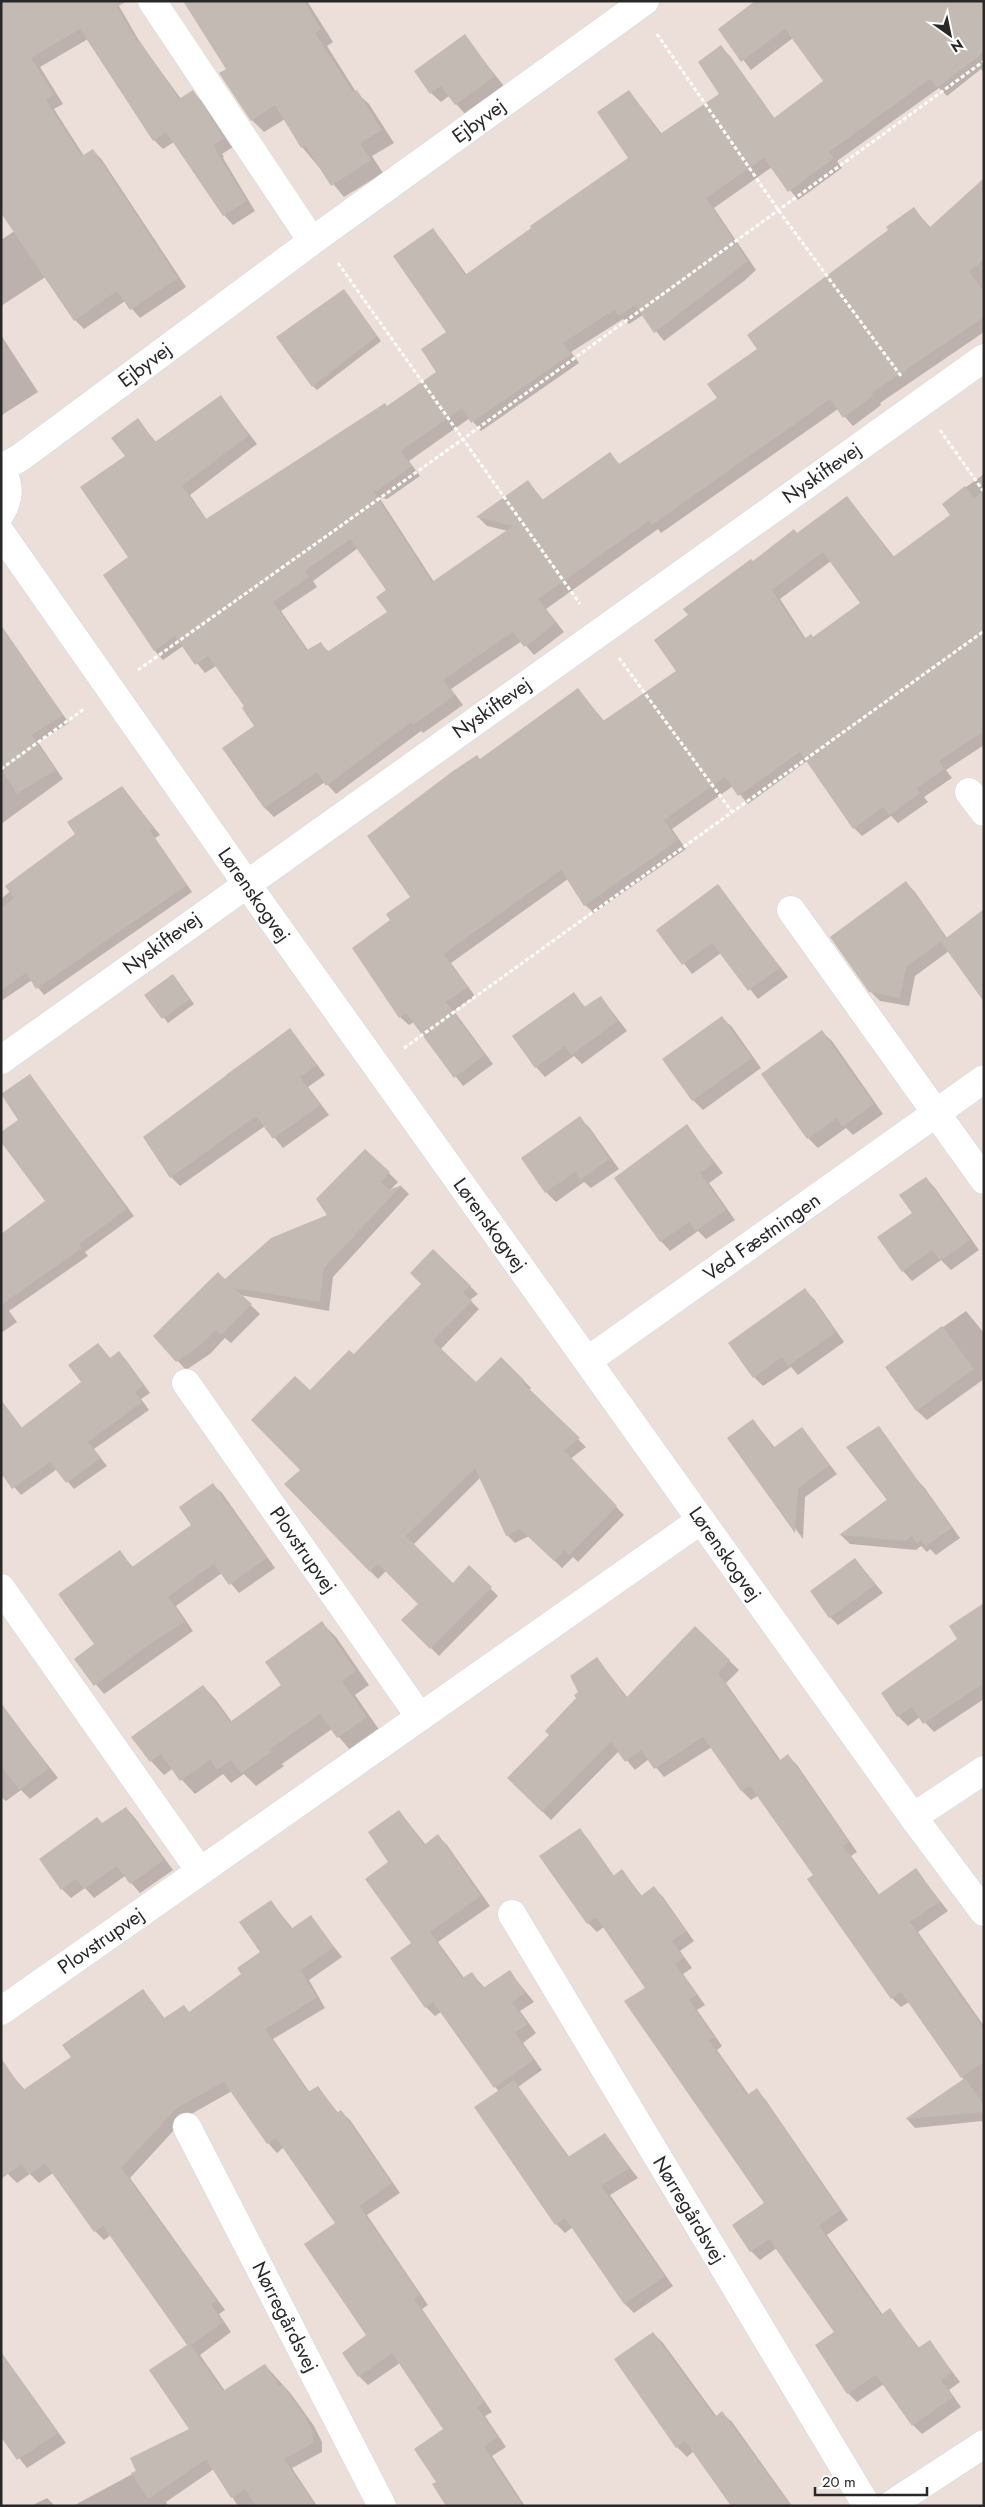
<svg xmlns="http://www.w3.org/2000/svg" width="985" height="2507" viewBox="0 0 985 2507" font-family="Jost,sans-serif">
  <rect width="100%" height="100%" fill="#ecded8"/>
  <path fill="#0003" fill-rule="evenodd" d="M116 1 141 44 181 99 192 92 202 101 233 147 222 154 224 157 223 158 255 211 233 225 224 215 174 142 163 149 154 140 88 39 40 67 63 104 54 109 84 156 93 150 102 160 186 287 140 318 125 301 84 329 75 320 47 276 1 306V240L22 226 1 56Z
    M194 1H307L333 42 327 46 356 92 369 104 394 143 372 156 383 173 344 197 302 147 285 119 264 132 252 120Z
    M984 1V73L981 69 947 96 939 88 837 161 842 168 798 200 772 167 714 208 756 270 744 281 664 341 643 315 629 324 623 319 571 352 579 363 481 431 470 418 409 461 420 476 387 499 379 497 434 582 508 531 487 526 478 517 528 482 544 501 610 454 620 465 718 398 758 349 914 209 931 228 984 183V332L880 403 881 405 853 426 838 409 661 533 658 529 546 609 564 632 534 655 522 641 451 689 463 705 423 733 421 731 336 794 325 782 274 817 265 808 223 748 256 726 246 707 216 666 205 673 183 646 163 660 155 651 130 557 126 457 138 420 156 442 221 397 257 444 190 495 207 520 388 408 438 372 447 333 432 230 441 239 467 275 630 158 629 91 662 134 721 94V47L730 56 775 119 825 81 793 38 751 70 720 29ZM358 548 387 591 389 612 329 652 320 643 308 650 281 611 317 587 313 581Z
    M464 36 504 86 465 114 449 96 441 102 431 93Z
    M348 295 381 341 317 390 313 386Z
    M1 335 38 392 2 415 1 414Z
    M984 474V745L946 770 952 778 924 797 928 802 898 823 891 816 862 836 854 828 807 761 748 804 733 786 672 829 686 849 594 913 585 905 568 879 451 963 475 996 454 1011 493 1064 463 1086 414 1022 409 1025 400 1017 392 920 412 898 481 760 578 690 605 722 677 671 689 616 753 562 797 534 847 497 895 558 952 516 943 504ZM831 561 862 603 813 638 806 639 780 599Z
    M8 637 69 723 38 742 63 779 1 824V642Z
    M122 787 160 835 155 838 192 892 44 995 32 980 1 1001V899L77 835Z
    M906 883 915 892 947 938 949 951 915 976 909 1006 880 1001 870 991Z
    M718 886 788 977 758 999 721 953 692 974 658 930Z
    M177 980 194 1004 168 1023 146 995Z
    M574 994 586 1008 601 997 627 1031 582 1064 574 1056 545 1077 536 1067Z
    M722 1018 732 1027 761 1068 703 1110 693 1100 664 1059Z
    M290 1029 325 1075 308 1087 329 1115 283 1148 265 1126 180 1186 171 1177 228 1077 226 1075Z
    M822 1032 832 1041 883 1114 853 1135 846 1128 818 1148 808 1138Z
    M30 1075 134 1216 85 1252 88 1256 9 1311 17 1322 1 1333V1236L46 1201 20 1120 2 1095Z
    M579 1118 589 1127 619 1169 591 1188 584 1182 556 1202 546 1192Z
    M687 1126 723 1173 709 1183 735 1220 706 1239 698 1231 670 1251 661 1241Z
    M365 1150 398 1182 389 1191 401 1186 409 1194 333 1277 329 1311 240 1295 260 1314 231 1343 225 1338 210 1354 186 1370 155 1336 225 1281 329 1216Z
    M926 1178 935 1188 979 1250 951 1270 941 1260 912 1281 903 1271 913 1214Z
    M433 1250 478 1294 470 1300 479 1309 440 1350 476 1384 501 1358 531 1388 529 1391 586 1447 570 1459 624 1515 578 1562 573 1557 562 1568 529 1536 515 1543 507 1535 480 1478 413 1545 453 1585 469 1567 498 1596 439 1656 403 1620 419 1604 386 1571 378 1579 286 1484 302 1470 310 1392 354 1356 423 1284Z
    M805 1290 814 1299 844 1342 798 1375 791 1367 763 1386 754 1377Z
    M966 1311 984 1333V1379L927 1420 917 1411 886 1367Z
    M98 1344 111 1359 119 1353 126 1360 150 1393 141 1399 149 1410 94 1449 107 1466 74 1489 57 1469 21 1495 4 1475 1 1477V1400L22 1428 83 1382Z
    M753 1420 775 1448 802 1429 837 1474 805 1497 803 1539 729 1438Z
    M915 1478 924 1487 960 1538 936 1555 930 1549 927 1552 921 1546 916 1550 850 1544 841 1535Z
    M213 1485 222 1493 275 1568 239 1593 222 1573 176 1606 193 1631 104 1694 75 1659 96 1644 119 1552 133 1567 193 1525Z
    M855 1559 883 1593 838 1625 830 1617Z
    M984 1605V1699L934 1732 920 1717 908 1726 898 1716Z
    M322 1623 336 1637 369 1685 355 1695 380 1731 351 1751 332 1729 282 1764 284 1766 256 1786 244 1774 231 1783 223 1774 195 1794 172 1769 164 1775 151 1761 203 1686 216 1700 232 1722 283 1685Z
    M695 1628 739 1670 726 1683 781 1761 788 1756 797 1765 857 1852 851 1856 880 1896 916 1870 948 1911 918 1932 984 2026V2125L982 2121 915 2128 907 2119 964 2080 909 2002 901 2007 892 1998 815 1876 759 1795 751 1800 742 1791 712 1747 664 1777 649 1759 635 1770 619 1751 551 1820 509 1778 551 1735 578 1698 597 1659 628 1698Z
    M18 1727 58 1778 30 1799 21 1790 6 1801 1 1797V1740Z
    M126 1808 135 1818 173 1870 140 1893 125 1876 94 1898 85 1888 71 1898 62 1889 103 1824Z
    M399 1811 426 1845 438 1836 447 1845 490 1906 438 1942 464 1978 471 1973 485 1988 509 1971 534 2002 520 2011 536 2033 523 2043 542 2070 518 2087 570 2158 604 2134 638 2178 610 2195 673 2286 634 2313 625 2304 573 2227 565 2233 556 2224 499 2092 442 2011 435 2016 426 2007 413 1944 390 1862Z
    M579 1830 588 1839 614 1876 622 1871 642 1896 654 1888 663 1897 694 1941 680 1951 692 1968 683 1974 705 2005 697 2010 722 2046 717 2050 749 2095 756 2090 765 2099 848 2220 827 2235 883 2315 890 2310 920 2349 930 2342 960 2382 949 2390 961 2407 922 2434 913 2425 884 2384 857 2402 848 2393 836 2333 777 2248 760 2260 751 2251 766 2203 646 1988 604 1927 597 1932 588 1923Z
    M271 1902 293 1929 311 1917 342 1957 309 1980 325 2008 273 2039 310 2093 318 2087 338 2113 340 2111 350 2120 400 2193 367 2215 428 2305 422 2309 492 2412 485 2416 506 2447 492 2456 525 2506H448L438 2482 445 2429 400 2363 368 2385 359 2376 368 2335 337 2223 284 2147 277 2153 268 2143 232 2091 186 2117 130 2178 225 2310 219 2314 231 2332 200 2355 225 2391 265 2365 291 2394 314 2426 322 2442V2452L292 2468 317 2506H238L214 2469 166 2502 168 2506H73L138 2471 191 2429 188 2345 111 2235 104 2240 95 2231 53 2173 39 2183 30 2174 17 2183 8 2174 15 2079 25 2090 73 2057 143 1990 165 2019 184 2006 190 2013 243 1974 261 1952Z
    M653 2333 663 2343 717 2417 722 2413 732 2422 792 2506H732L694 2451 687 2457 677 2447 616 2360Z
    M1 2352 66 2443 27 2468 1 2435Z
    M47 2498 55 2506H31Z"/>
  <path fill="#c3bab4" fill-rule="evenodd" d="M1 1H127L117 7 137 41 139 40 179 99 193 90 224 138 214 145 216 148 215 149 247 201 223 216 166 132 153 141 80 29 31 58 54 94 46 100 82 156 93 149 178 278 130 310 117 291 74 321 1 213Z
    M183 1H304L321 29 315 33 353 92 357 90 382 130 360 143 371 160 331 186 305 145 301 148 275 105 251 121 219 73 226 69Z
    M755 1H984V52L937 88 930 79 829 152 834 158 788 192 764 158 706 198 748 261 654 333 635 305 619 316 614 310 563 343 571 354 471 423 462 408 401 451 412 466 377 491 372 489 432 582 513 526 476 517 528 480 542 500 610 452 619 464 717 398 707 384 757 349 747 335 888 230 886 227 914 207 929 228 984 178V260L969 271 984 292V317L872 393 873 396 843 418 830 399 652 525 649 521 538 599 556 622 536 639 524 647 513 632 443 680 455 695 413 725 411 722 326 786 317 772 264 808 222 748 254 726 242 708 244 706 208 656 195 665 175 636 154 651 103 575 128 557 80 487 125 456 111 438 138 418 155 442 221 395 249 435 182 486 206 519 385 403 387 406 436 372 421 349 446 332 393 256 433 228 465 275 531 228 530 226 628 158 597 112 629 90 660 134 719 94 698 62 721 45 774 118 823 81 785 29 741 62 718 29ZM350 539 386 590 376 597 387 612 327 652 321 642 307 650 273 602 309 577 305 571Z
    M465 34 495 76 455 105 441 86 430 94 414 71Z
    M344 289 377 336 312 387 276 337Z
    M965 486 974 498 984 491V731L939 761 944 769 917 788 920 793 889 815 883 807 853 829 800 752 738 796 725 777 664 820 678 840 584 906 561 870 444 954 468 987 446 1002 485 1055 454 1078 406 1013 399 1018 352 948 390 920 386 914 410 897 367 836 453 771 477 755 480 759 578 688 603 721 676 671 654 640 688 615 683 609 751 559 753 561 794 529 797 533 847 496 893 557 950 515 942 504ZM823 552 860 603 813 637 811 634 804 639 772 590Z
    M1 625 63 715 32 735 56 770 17 794 1 768Z
    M122 786 154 828 150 831 187 885 36 989 26 973 1 991V908L14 898 5 886 75 834 67 822Z
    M906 881 946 938 906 967 900 998 869 992 830 937Z
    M718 884 780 968 748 991 712 943 682 965 656 930Z
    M984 909V1002L941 942Z
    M173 974 190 999 162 1019 144 995Z
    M574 992 584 1007 601 996 618 1021 571 1055 565 1046 535 1068 512 1036Z
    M722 1016 752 1058 692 1101 662 1059Z
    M290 1028 317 1065 300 1077 320 1105 273 1139 256 1116 170 1178 143 1137Z
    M822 1030 874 1104 842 1127 837 1118 807 1139 761 1074Z
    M30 1074 127 1209 79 1244 82 1248 1 1305V1234L45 1201 1 1142V1132L18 1120 1 1094Z
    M580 1116 610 1159 580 1180 575 1172 545 1193 521 1158Z
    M687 1124 714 1163 700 1173 726 1210 696 1231 689 1222 660 1242 614 1178Z
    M365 1149 390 1172 381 1182 389 1190 402 1185 324 1268 320 1302 234 1288 252 1304 221 1335 216 1330 201 1345 176 1362 153 1336 218 1272 225 1279 271 1238 327 1215 316 1199Z
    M926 1177 970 1240 940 1261 932 1250 902 1272 877 1237 912 1213 899 1195Z
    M433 1249 471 1286 463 1292 472 1301 433 1341 476 1382 501 1357 524 1380 522 1382 580 1438 564 1450 617 1506 569 1555 565 1550 554 1561 520 1529 506 1536 475 1468 406 1536 453 1583 469 1565 492 1587 430 1649 401 1620 418 1604 378 1564 370 1572 284 1484 300 1470 251 1420 295 1376 310 1390 349 1350 354 1354 421 1284 410 1273Z
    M805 1288 836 1332 788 1366 782 1357 753 1378 728 1343Z
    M942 1326 974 1369 916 1411 885 1367Z
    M98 1343 110 1358 119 1351 144 1385 135 1392 142 1402 88 1442 101 1458 66 1483 50 1462 12 1489 1 1473V1401L21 1428 81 1382 68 1365Z
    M753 1419 773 1448 802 1427 830 1465 798 1488 795 1533 727 1438Z
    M879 1426 952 1528 926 1546 921 1540 916 1543 912 1536 906 1541 839 1535 887 1500 846 1447Z
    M213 1483 267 1558 229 1585 214 1564 168 1597 185 1622 147 1646 94 1686 74 1659 94 1644 58 1594 120 1550 132 1567 191 1525 179 1507Z
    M855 1558 875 1585 829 1618 810 1591Z
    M984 1603V1683L923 1724 912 1707 897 1717 881 1693 957 1639 949 1626Z
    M322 1621 356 1671 342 1681 367 1717 337 1738 320 1714 269 1750 271 1752 241 1773 231 1760 217 1770 210 1760 180 1781 161 1754 150 1762 131 1737 203 1685 230 1722 281 1685 265 1662Z
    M695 1626 730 1660 718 1673 779 1761 788 1754 849 1842 843 1846 878 1895 916 1868 940 1902 910 1922 984 2029V2062L961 2078 901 1992 891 1999 807 1879 813 1875 750 1786 741 1791 703 1737 654 1769 641 1750 625 1762 611 1742 542 1812 507 1778 549 1735 545 1731 576 1698 574 1695 578 1692 570 1676 597 1657 626 1698Z
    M1 1703 49 1768 19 1790 1 1766Z
    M126 1807 164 1860 130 1884 117 1866 84 1889 76 1879 61 1890 39 1859 97 1817 102 1823Z
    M399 1810 424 1845 438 1834 481 1896 430 1932 462 1978 472 1972 483 1988 510 1970 525 1993 512 2002 528 2024 515 2033 534 2060 494 2088 433 2002 425 2008 390 1958 411 1943 365 1879 388 1862 368 1832Z
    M580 1828 613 1876 622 1869 641 1896 654 1886 686 1931 672 1941 684 1958 675 1964 697 1995 689 2000 714 2037 709 2040 747 2095 757 2088 840 2210 819 2226 881 2315 890 2308 918 2348 930 2340 952 2372 941 2380 953 2397 912 2426 876 2375 847 2394 815 2345 834 2332 769 2239 750 2252 732 2225 764 2203 624 2001 645 1988 596 1917 587 1924 539 1856Z
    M271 1900 291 1929 311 1915 334 1947 301 1970 317 1998 265 2029 308 2092 318 2086 337 2113 341 2110 392 2183 359 2206 420 2295 414 2299 484 2402 477 2407 498 2437 484 2447 523 2506H446L432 2484 436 2482 414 2449 443 2429 392 2353 358 2377 342 2353 366 2335 304 2244 335 2223 276 2138 267 2144 224 2082 177 2108 121 2168 217 2300 211 2304 223 2322 191 2345 223 2391 265 2364 279 2386 282 2384 305 2416 313 2432V2443L284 2459 316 2506H256L245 2489 231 2498 206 2459 148 2499 131 2473 136 2471 130 2458 189 2429 149 2370 187 2345 103 2226 94 2232 45 2163 29 2175 22 2164 1 2179V2058L23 2090 71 2057 62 2045 143 1989 164 2018 184 2005 189 2012 241 1974 237 1968 260 1952 239 1922Z
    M965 2078 984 2105V2112L905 2119Z
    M514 2080 568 2157 605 2133 630 2168 601 2186 665 2276 624 2304 565 2218 555 2225 474 2107Z
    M653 2332 715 2417 722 2411 791 2506H731L685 2441 676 2448 614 2359Z
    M1 2353 58 2433 17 2460 1 2437Z"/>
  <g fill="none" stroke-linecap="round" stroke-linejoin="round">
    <defs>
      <path id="street" d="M152 1 312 241
        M1 469 21 457 319 236 645 1
        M1 469C10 485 10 497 1 513
        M1 533 246 883 913 1817 984 1912
        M969 792 984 812
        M791 910 984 1180
        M1 1060 984 358
        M587 1361 984 1079
        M186 1383 420 1717
        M1 1588 200 1871
        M913 1817 984 1770
        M512 1914 867 2506
        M1 2011 701 1520
        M187 2127 382 2506
        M889 2506 984 2444"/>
    </defs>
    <use href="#street" stroke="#ced8e3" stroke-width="29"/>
    <path stroke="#fff" stroke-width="3" stroke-dasharray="4 2.5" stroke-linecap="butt" d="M657 34 779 211 901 376
      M338 263 580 604
      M940 430 984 492
      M619 658 732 812
      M138 670 463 439 984 61
      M1 769 84 709
      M404 1048 984 631"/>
    <use href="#street" stroke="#fff" stroke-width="28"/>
  </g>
  <g text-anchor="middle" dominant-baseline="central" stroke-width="4" stroke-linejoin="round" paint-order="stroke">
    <g font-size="20" fill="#282828" stroke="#fff">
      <text transform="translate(479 121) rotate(-36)">Ejbyvej</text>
      <text transform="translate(145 365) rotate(-37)">Ejbyvej</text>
      <text transform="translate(822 473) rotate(-35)">Nyskiftevej</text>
      <text transform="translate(492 708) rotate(-35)">Nyskiftevej</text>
      <text transform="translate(254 895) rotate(55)">Lørenskogvej</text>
      <text transform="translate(162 943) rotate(-36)">Nyskiftevej</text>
      <text transform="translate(490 1225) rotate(54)">Lørenskogvej</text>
      <text transform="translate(762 1237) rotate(-35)">Ved Fæstningen</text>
      <text transform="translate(303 1550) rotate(55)">Plovstrupvej</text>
      <text transform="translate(725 1554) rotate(55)">Lørenskogvej</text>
      <text transform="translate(101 1941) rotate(-35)">Plovstrupvej</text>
      <text transform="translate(689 2210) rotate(59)">Nørregårdsvej</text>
      <text transform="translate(285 2317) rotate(63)">Nørregårdsvej</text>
    </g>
  </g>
  <rect width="985" height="2507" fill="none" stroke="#282828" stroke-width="5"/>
  <g transform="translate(950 35) rotate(147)" stroke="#ffffff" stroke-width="4" paint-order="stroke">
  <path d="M0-4L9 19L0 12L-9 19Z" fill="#282828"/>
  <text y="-8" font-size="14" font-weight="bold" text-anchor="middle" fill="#282828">N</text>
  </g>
  <path d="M815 2487v8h112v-8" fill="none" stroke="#282828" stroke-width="2.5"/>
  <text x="822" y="2487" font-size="15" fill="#282828" stroke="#ffffff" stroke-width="4" paint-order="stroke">20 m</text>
</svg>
